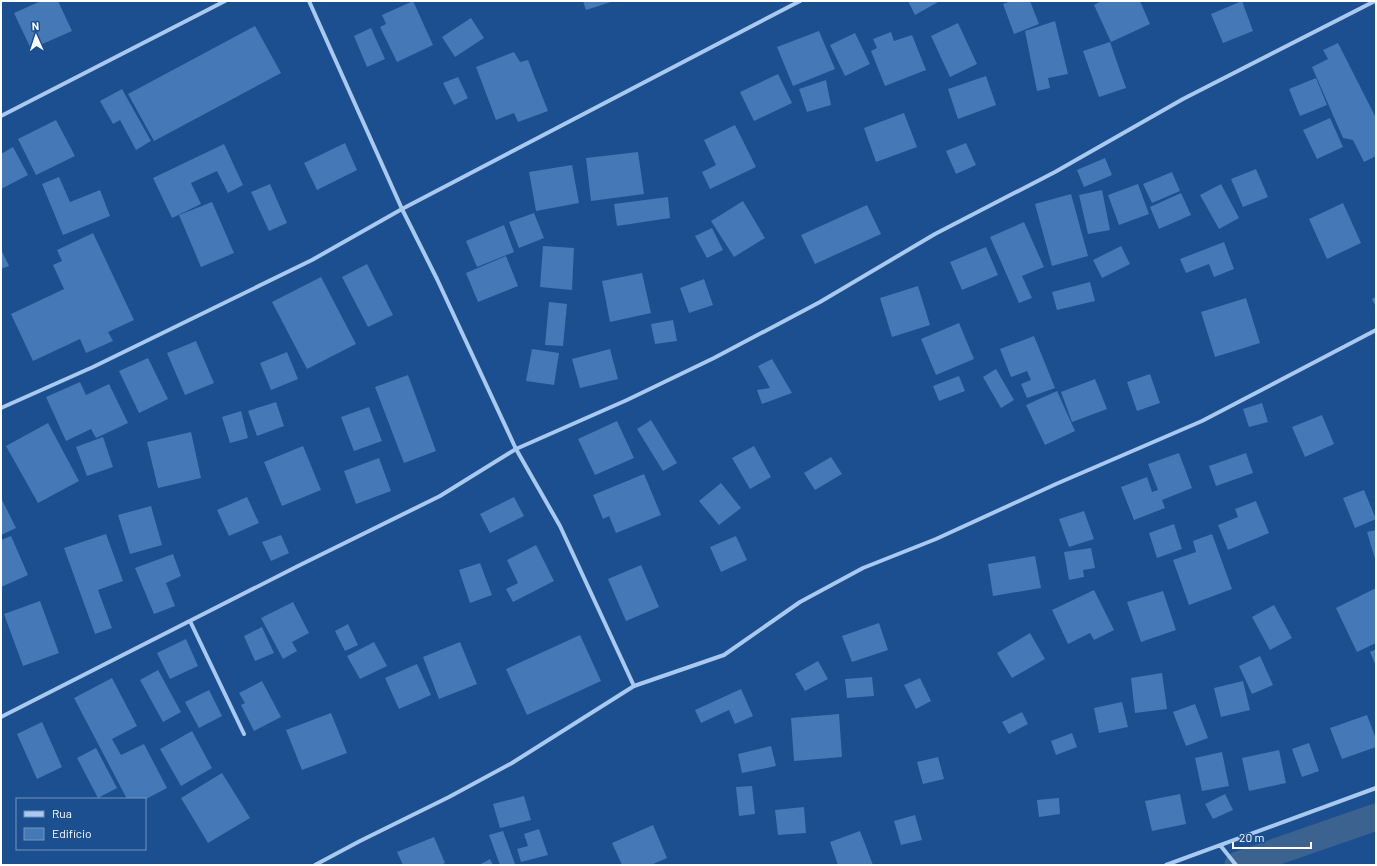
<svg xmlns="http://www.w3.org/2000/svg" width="1377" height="866" viewBox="0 0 1377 866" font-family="Barlow,sans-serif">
  <rect width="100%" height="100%" fill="#1b4f8f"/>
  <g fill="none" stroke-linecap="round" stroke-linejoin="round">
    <path stroke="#3c6290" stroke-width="27" d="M1238 865 1376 817"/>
  </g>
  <path fill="#4478b7" d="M41 1H58L72 31 31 49 14 13Z
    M413 1 433 45 397 62 380 27 386 24 382 15Z
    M583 1H614L586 10Z
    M908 1H940L915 15Z
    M1011 1H1030L1039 24 1014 34 1003 4Z
    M1101 1H1140L1150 24 1111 42 1094 5Z
    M1242 1 1253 31 1223 43 1211 14Z
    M471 18 484 38 455 57 442 37Z
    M1055 21 1068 74 1048 78 1050 88 1037 91 1025 31Z
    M958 23 977 64 950 77 931 36Z
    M255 26 281 73 154 141 128 94Z
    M371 28 385 59 367 67 354 36Z
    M819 31 835 69 793 86 777 47Z
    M891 32 894 41 912 35 926 70 885 86 871 51 877 48 873 39Z
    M855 33 870 64 845 76 830 45Z
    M1110 42 1126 88 1099 97 1083 51Z
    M1338 43 1376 118V156L1364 162 1353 140 1343 138 1312 67 1328 59 1323 50Z
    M514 52 520 62 528 60 548 111 518 122 514 113 496 120 476 67Z
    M778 74 792 103 754 121 740 92Z
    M986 76 996 105 958 119 948 89Z
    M458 77 468 98 454 105 443 83Z
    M1316 78 1327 105 1300 116 1289 89Z
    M826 80 831 105 807 112 799 89Z
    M122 89 151 141 136 150 120 120 113 124 100 101Z
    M904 113 917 147 876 162 864 128Z
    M1330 118 1343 147 1317 159 1303 130Z
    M56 120 75 156 36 175 18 139Z
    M735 125 756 167 710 189 702 172 716 165 704 140Z
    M345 143 357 170 317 190 304 163Z
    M966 143 976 165 956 174 946 151Z
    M224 144 243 185 228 193 217 171 191 183 201 204 172 218 153 178Z
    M13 147 28 175 1 189V154Z
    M638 152 644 194 591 201 586 158Z
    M1105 158 1112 175 1084 187 1077 170Z
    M572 165 579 203 536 211 529 172Z
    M1256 169 1268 197 1243 207 1231 179Z
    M1172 172 1180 191 1152 203 1143 184Z
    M59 177 70 202 100 190 110 216 63 235 42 184Z
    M270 184 287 223 269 231 251 192Z
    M1138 184 1149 214 1119 225 1108 195Z
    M1221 184 1239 218 1219 229 1200 195Z
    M1102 190 1110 230 1088 234 1079 195Z
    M1181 193 1191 215 1159 229 1150 207Z
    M1071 194 1088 256 1052 266 1035 204Z
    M668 197 670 218 617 226 614 204Z
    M743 201 765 238 734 257 711 221Z
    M212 202 234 253 201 267 179 215Z
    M1343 203 1361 243 1327 259 1309 219Z
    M867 205 881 234 815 264 801 235Z
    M534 213 544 238 519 248 509 222Z
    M1024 222 1044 267 1022 276 1032 298 1019 303 990 237Z
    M504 225 514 252 477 267 466 241Z
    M712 228 723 250 707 258 695 236Z
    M93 233 134 320 108 332 113 341 86 353 80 339 33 361 11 314 64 289 53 265 62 261 57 250Z
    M1224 242 1234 269 1214 277 1209 264 1186 273 1180 259Z
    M543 246 574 248 572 290 540 287Z
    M1121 246 1130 264 1102 278 1093 260Z
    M986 247 998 275 962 290 950 262Z
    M1 249 9 266 1 269Z
    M506 256 518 286 478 302 466 273Z
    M367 264 393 315 368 327 342 277Z
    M642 273 651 313 610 322 602 281Z
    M321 277 356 344 307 369 272 302Z
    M704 279 713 305 689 313 680 288Z
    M1090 282 1095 301 1057 310 1052 292Z
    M918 286 930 325 892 337 880 298Z
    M1376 297V307L1372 299Z
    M1246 298 1260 343 1215 357 1201 312Z
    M549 302 567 304 563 346 545 345Z
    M673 320 677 341 655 344 651 324Z
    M959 323 974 359 936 375 921 339Z
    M1034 336 1055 388 1027 398 1021 384 1031 380 1027 371 1011 377 1000 349Z
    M196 341 214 383 185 395 167 353Z
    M532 349 559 353 554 385 526 381Z
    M610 349 618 379 580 388 572 359Z
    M287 352 298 379 271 390 260 363Z
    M148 358 168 399 139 413 119 371Z
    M772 359 792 393 762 404 757 390 770 388 758 366Z
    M996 369 1014 400 1001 408 983 377Z
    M1150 374 1160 403 1137 411 1127 382Z
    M408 375 436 451 404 463 375 387Z
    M959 376 965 391 939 401 933 386Z
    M1095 379 1107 409 1072 422 1061 392Z
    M80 382 86 395 109 384 128 423 96 438 91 429 66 441 46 397Z
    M1057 391 1075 431 1045 445 1026 405Z
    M276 402 284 426 257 436 248 411Z
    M1262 403 1268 422 1249 427 1243 409Z
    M369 407 382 441 354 451 341 417Z
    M241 411 248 438 230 443 222 417Z
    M1322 415 1334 444 1305 457 1292 427Z
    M651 420 677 463 663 471 637 429Z
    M617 421 634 458 595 475 578 439Z
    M48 423 79 481 38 503 6 446Z
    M191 432 201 478 158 488 147 442Z
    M103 437 113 467 87 476 76 447Z
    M303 446 321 490 282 506 264 462Z
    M754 446 771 477 750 489 732 458Z
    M1179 453 1192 488 1162 500 1165 508 1134 520 1121 487 1147 477 1152 492 1158 490 1148 464Z
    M1246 453 1253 473 1216 486 1209 466Z
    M831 457 842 474 815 490 804 473Z
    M379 458 391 491 356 504 344 471Z
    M644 474 661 515 616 533 609 516 603 519 593 495Z
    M721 483 741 508 719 525 699 501Z
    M1364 490 1376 519 1355 528 1343 498Z
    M247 497 259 523 229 536 217 510Z
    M514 497 524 516 490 533 480 514Z
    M1 498 16 528 1 535Z
    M1256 501 1269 533 1228 550 1218 525 1238 517 1235 509Z
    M151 506 162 545 130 554 118 515Z
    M1084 511 1094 539 1069 547 1059 519Z
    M1174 524 1182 549 1157 558 1149 533Z
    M1376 530V562L1367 532Z
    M106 534 123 581 98 590 112 628 95 634 64 548Z
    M1212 534 1232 589 1189 605 1173 560 1196 552 1193 541Z
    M281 535 289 553 271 561 262 542Z
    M11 536 28 575 1 587V540Z
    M736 536 747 560 721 572 710 547Z
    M536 545 554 581 513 602 506 589 518 583 507 560Z
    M1091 548 1095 568 1083 570 1084 577 1069 580 1064 552Z
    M173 554 181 576 166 583 175 606 154 614 135 568Z
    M1035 556 1041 588 993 596 988 564Z
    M480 563 492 595 470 603 459 570Z
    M641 565 659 607 626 621 608 579Z
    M1376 588V643L1357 652 1336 608Z
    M1094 590 1114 630 1094 640 1090 633 1068 644 1052 610Z
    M1163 591 1176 630 1141 642 1127 602Z
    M40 601 59 653 23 666 4 614Z
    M293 602 309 633 292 642 297 651 283 659 261 618Z
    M1274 605 1292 638 1270 650 1252 617Z
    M879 623 888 650 852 662 842 636Z
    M348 624 358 645 345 651 335 631Z
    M262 627 274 653 255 661 244 636Z
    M1030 633 1045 659 1012 678 997 653Z
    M580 635 601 681 527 715 506 669Z
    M186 639 198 666 170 679 157 653Z
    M374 642 387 666 360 679 347 656Z
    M460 642 477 684 439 699 423 657Z
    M1376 649V666L1370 652Z
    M1260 656 1273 685 1252 694 1239 666Z
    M818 661 828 679 805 691 795 674Z
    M417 664 431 695 399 709 385 678Z
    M158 670 181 712 163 722 140 680Z
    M1162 673 1167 709 1135 713 1131 678Z
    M872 677 874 696 847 698 845 679Z
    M112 678 137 726 112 739 121 755 144 744 167 788 146 799H127L74 698Z
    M920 678 931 701 916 709 904 685Z
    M262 681 281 717 254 731 241 705 245 703 239 693Z
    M1243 681 1250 710 1221 717 1214 688Z
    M741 689 753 716 735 724 729 710 701 723 695 710Z
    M209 690 222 716 199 728 185 702Z
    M1122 702 1128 727 1099 733 1094 708Z
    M1195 704 1208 738 1186 746 1173 712Z
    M1022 712 1028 724 1009 734 1002 722Z
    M331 713 347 753 302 770 286 730Z
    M839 714 842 757 794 761 791 718Z
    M1367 715 1376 739V747L1342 759 1330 728Z
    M42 722 62 767 37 779 17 734Z
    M192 731 212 768 181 786 160 749Z
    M1072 733 1077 747 1056 755 1051 741Z
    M1309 743 1319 771 1302 777 1292 749Z
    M771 746 776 766 742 773 738 754Z
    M96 748 117 788 98 798 77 758Z
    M1279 750 1286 783 1249 791 1242 758Z
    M1222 752 1229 786 1202 791 1195 758Z
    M938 757 944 779 923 784 917 762Z
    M222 773 250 818 208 843 181 798Z
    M752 786 755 814 739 816 736 787Z
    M1180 794 1186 824 1152 831 1145 801Z
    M1225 794 1233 810 1213 819 1205 804Z
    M524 796 531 820 500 828 493 804Z
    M1059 798 1060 814 1039 817 1037 800Z
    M804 807 806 833 778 835 775 810Z
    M915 815 922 840 901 845 894 821Z
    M653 825 667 858 651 865H622L612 843Z
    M539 829 548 855 521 862 517 849 528 846 524 834Z
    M503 831 515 864 513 865H500L489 835Z
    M860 831 873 865H838L830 842Z
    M434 837 445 863 441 865H403L397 852Z
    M490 859 493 865H479Z"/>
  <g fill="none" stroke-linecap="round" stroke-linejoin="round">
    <path stroke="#a9c9ee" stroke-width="4" d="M309 1 402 209 437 279 516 449 560 526 634 686
      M1 116 225 1
      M1 408 93 367 312 260 402 209 800 1
      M190 621 244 734
      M1 717 298 566 440 496 516 449 627 400 714 358 820 302 935 234 1055 172 1183 99 1375 1
      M1220 845 1236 865
      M315 865 360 841 449 797 512 763 634 686 724 655 800 602 863 568 936 539 1056 484 1202 421 1376 330
      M1166 865 1376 788"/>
  </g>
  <rect width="1377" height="866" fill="none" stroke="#ffffff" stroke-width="4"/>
  <rect x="16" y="798" width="130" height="52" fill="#1b4f8f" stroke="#7695bc"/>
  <rect x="24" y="811" width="20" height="6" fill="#a9c9ee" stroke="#7695bc"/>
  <text x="52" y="818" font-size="12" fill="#ffffff">Rua</text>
  <rect x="24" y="828" width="20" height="12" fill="#4478b7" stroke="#7695bc"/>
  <text x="52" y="838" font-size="12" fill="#ffffff">Edifício</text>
  <g transform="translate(36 36) rotate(357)" stroke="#1b4f8f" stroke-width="3" paint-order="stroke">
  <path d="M0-3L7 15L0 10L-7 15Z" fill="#ffffff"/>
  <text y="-6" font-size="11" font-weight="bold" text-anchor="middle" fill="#ffffff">N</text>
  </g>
  <path d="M1233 842v6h78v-6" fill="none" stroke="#ffffff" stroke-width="2"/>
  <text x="1239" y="842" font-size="12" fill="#ffffff" stroke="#1b4f8f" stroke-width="3" paint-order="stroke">20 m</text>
</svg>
